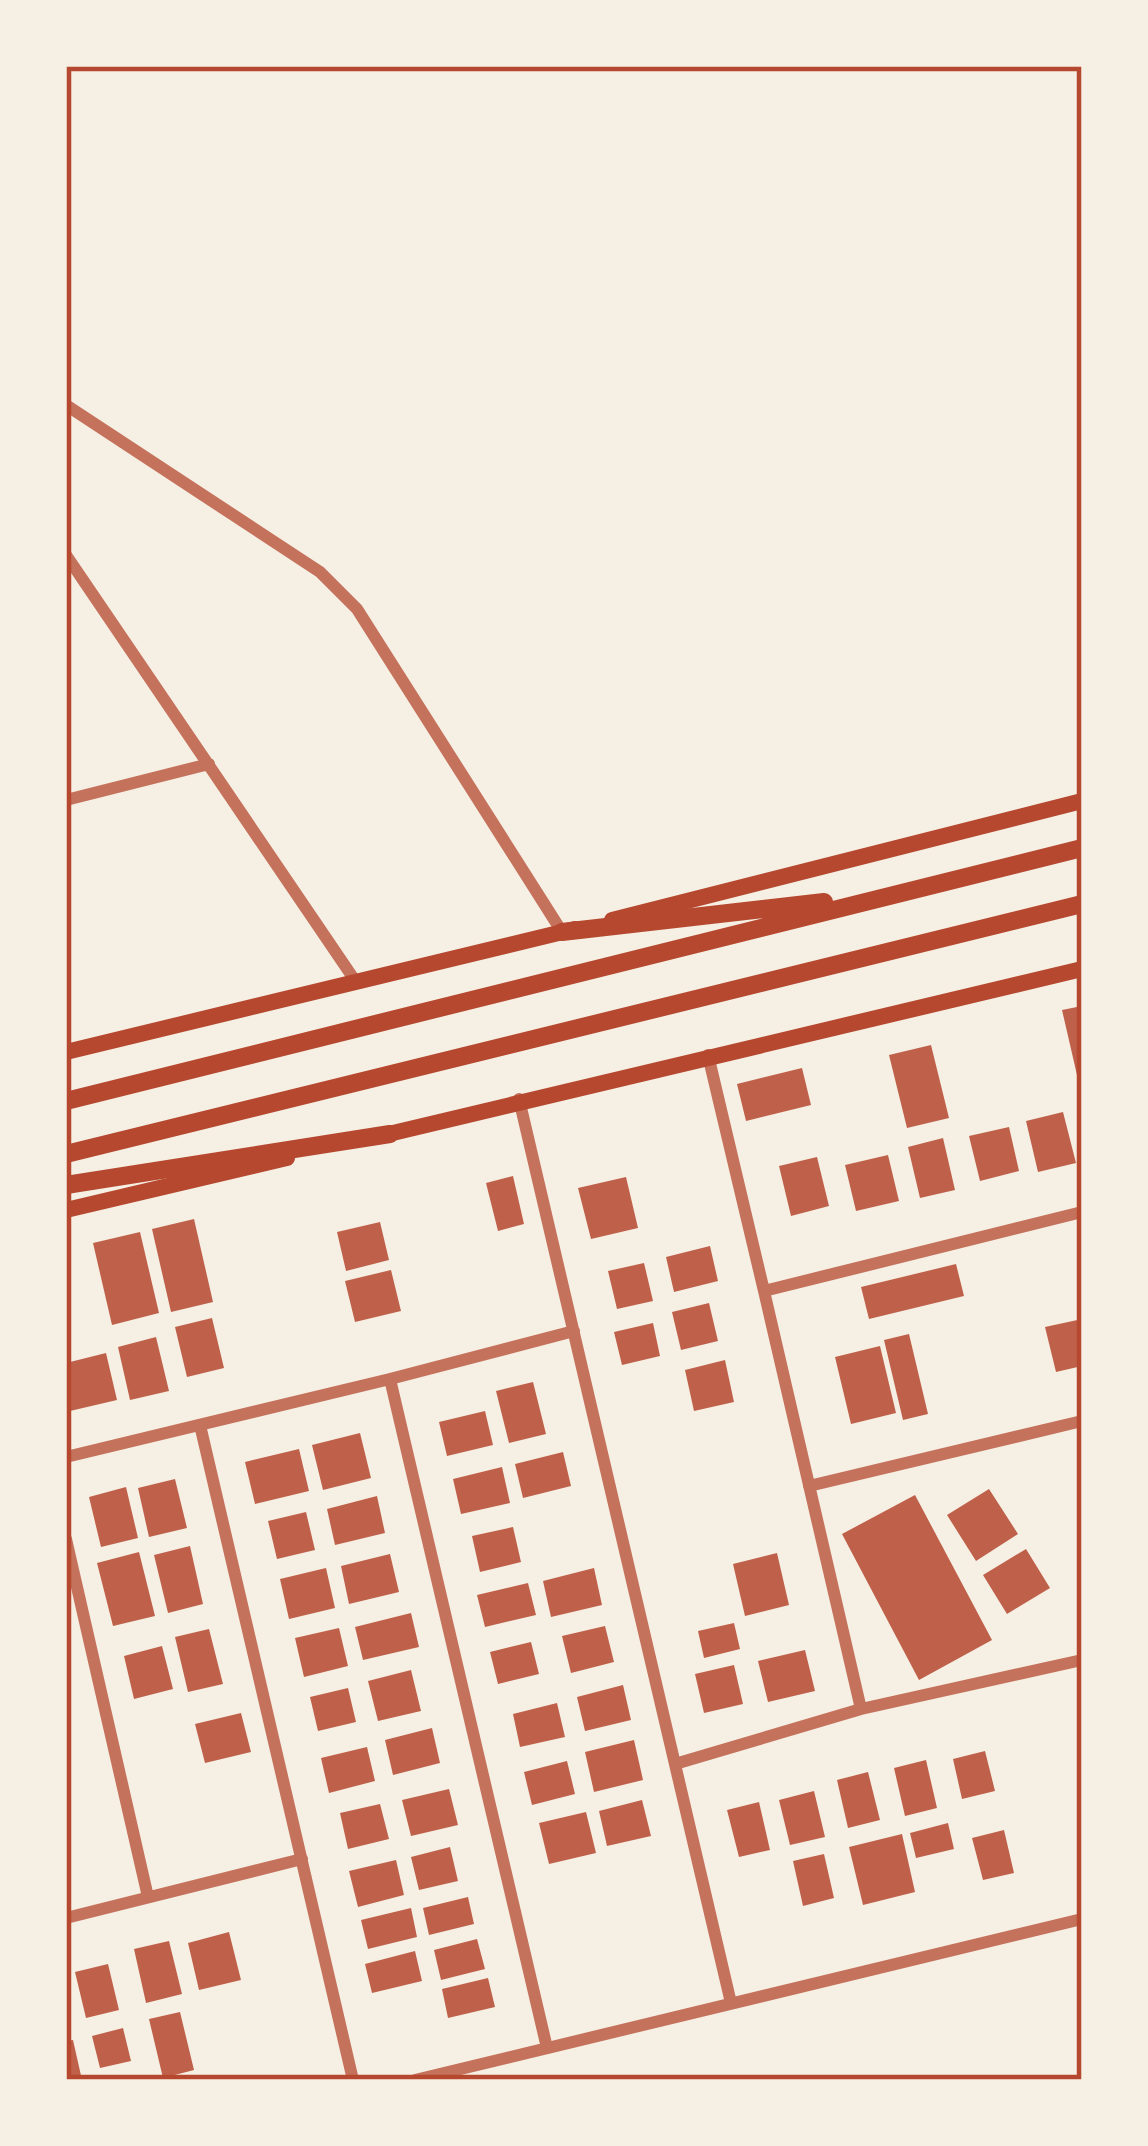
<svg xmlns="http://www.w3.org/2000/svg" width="1148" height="2146" viewBox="0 0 1148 2146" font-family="Cabin,sans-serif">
  <rect width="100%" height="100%" fill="#f6efe4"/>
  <path fill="#bf614a" d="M1082 1006V1088H1080L1062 1010Z
    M931 1045 949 1118 907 1128 889 1055Z
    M802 1068 811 1105 746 1121 737 1084Z
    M1063 1112 1076 1163 1038 1172 1026 1121Z
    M1009 1127 1019 1171 980 1181 969 1136Z
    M943 1138 955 1190 920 1198 908 1147Z
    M888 1155 899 1201 856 1211 845 1165Z
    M817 1157 829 1206 791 1216 779 1166Z
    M513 1176 524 1224 498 1231 486 1183Z
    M626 1177 638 1228 591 1239 578 1188Z
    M194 1219 213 1302 171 1312 152 1229Z
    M380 1222 389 1260 346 1271 337 1232Z
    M140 1232 159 1313 112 1325 93 1243Z
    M710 1246 718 1281 674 1292 666 1257Z
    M644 1263 653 1301 617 1309 608 1271Z
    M956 1264 964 1296 869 1319 861 1287Z
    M391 1270 401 1311 355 1322 345 1281Z
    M709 1303 718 1341 681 1350 672 1312Z
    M212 1318 224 1368 187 1377 175 1327Z
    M1082 1319V1366L1056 1372 1045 1327Z
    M653 1323 660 1356 622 1365 614 1332Z
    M909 1334 928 1414 903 1420 884 1340Z
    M156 1337 169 1391 130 1400 118 1347Z
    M880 1346 896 1413 851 1424 835 1357Z
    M106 1353 117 1400 70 1411 66 1363Z
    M725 1360 734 1402 694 1411 685 1370Z
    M533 1382 546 1434 509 1443 496 1391Z
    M485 1411 493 1445 447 1456 439 1422Z
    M360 1433 371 1478 323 1490 312 1445Z
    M299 1449 309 1491 255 1504 245 1462Z
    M563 1452 571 1486 523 1498 515 1464Z
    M502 1467 510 1503 461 1514 453 1479Z
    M175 1479 187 1528 149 1537 138 1488Z
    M126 1487 138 1538 101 1547 89 1497Z
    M989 1489 1018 1534 976 1561 947 1515Z
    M915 1495 992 1640 919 1680 842 1534Z
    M377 1496 385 1533 335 1545 327 1509Z
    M306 1512 315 1550 277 1559 268 1521Z
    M513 1527 521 1562 480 1572 472 1536Z
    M190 1546 203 1604 168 1613 154 1555Z
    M1026 1549 1050 1588 1007 1614 983 1575Z
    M139 1552 155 1616 113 1626 97 1563Z
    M777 1553 789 1605 745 1616 733 1564Z
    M390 1554 399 1592 349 1604 341 1566Z
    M326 1568 335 1608 289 1619 280 1579Z
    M594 1568 602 1605 551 1617 543 1581Z
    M528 1583 536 1615 485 1627 477 1595Z
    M411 1613 419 1647 363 1660 355 1627Z
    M734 1623 740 1649 704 1658 698 1631Z
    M605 1626 614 1662 571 1673 562 1636Z
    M339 1628 348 1666 304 1677 295 1638Z
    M209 1629 223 1684 188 1692 175 1637Z
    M531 1642 539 1674 498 1684 490 1652Z
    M162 1646 173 1689 134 1699 124 1656Z
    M805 1650 815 1691 768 1702 758 1661Z
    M734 1665 743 1704 704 1713 695 1674Z
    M411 1670 421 1711 378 1721 368 1681Z
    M623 1685 631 1720 585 1731 577 1697Z
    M348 1688 356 1722 318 1731 310 1697Z
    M557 1703 565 1737 520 1747 513 1714Z
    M241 1713 251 1752 205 1763 195 1724Z
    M432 1728 440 1763 393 1775 385 1740Z
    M634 1740 643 1780 594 1792 585 1752Z
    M367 1747 375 1781 329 1793 321 1758Z
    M985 1751 995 1791 962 1799 953 1759Z
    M926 1760 937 1808 905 1816 894 1768Z
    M567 1761 575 1794 532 1805 524 1772Z
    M868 1772 880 1820 848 1828 837 1780Z
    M449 1789 458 1825 411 1836 402 1800Z
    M814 1791 825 1837 790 1845 779 1800Z
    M642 1800 651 1836 607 1846 599 1811Z
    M759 1802 770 1850 739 1857 727 1810Z
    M380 1804 389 1839 348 1849 340 1813Z
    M586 1812 596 1853 549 1864 539 1823Z
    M948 1823 954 1849 916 1858 910 1833Z
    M1004 1830 1014 1873 983 1880 972 1838Z
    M902 1834 915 1892 863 1905 849 1847Z
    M450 1847 458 1881 419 1890 411 1857Z
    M824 1854 834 1898 803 1906 793 1861Z
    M396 1860 404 1895 358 1907 349 1871Z
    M468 1897 474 1924 429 1935 423 1908Z
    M411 1908 417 1937 368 1949 361 1920Z
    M229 1932 241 1980 199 1990 188 1943Z
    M477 1939 485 1969 441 1980 434 1950Z
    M169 1941 182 1994 146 2003 134 1949Z
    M415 1951 422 1981 372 1993 365 1964Z
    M108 1964 119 2010 86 2018 75 1972Z
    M488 1978 495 2007 448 2018 442 1989Z
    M180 2012 194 2070 163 2078 149 2019Z
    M123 2028 131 2061 100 2068 92 2036Z
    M73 2040 82 2080H66V2041Z"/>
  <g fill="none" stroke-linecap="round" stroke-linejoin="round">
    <path stroke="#c5725c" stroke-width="12" d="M66 405 320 572 357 609 562 932
      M66 555 356 982
      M66 800 209 764
      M708 1055 764 1291 1082 1212
      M519 1099 731 2003
      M200 1425 353 2080
      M66 1457 390 1379
      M809 1486 1082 1421
      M66 1539 148 1897
      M861 1709 1082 1660
      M675 1764 861 1709 764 1291
      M66 1918 302 1859
      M547 2048 390 1379 574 1331
      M415 2080 1082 1919"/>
    <path stroke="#b5482f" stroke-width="16" d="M612 920 1082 801
      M66 1052 575 929
      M376 1137 1082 969
      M66 1210 287 1158"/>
    <path stroke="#b5482f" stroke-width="18" d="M562 932 824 902
      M66 1101 1082 848
      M66 1154 1082 904
      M66 1185 390 1134"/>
  </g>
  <rect width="1148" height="2146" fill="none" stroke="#f6efe4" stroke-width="138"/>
  <rect x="69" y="69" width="1010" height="2008" fill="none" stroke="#b5482f" stroke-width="4.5"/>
</svg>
